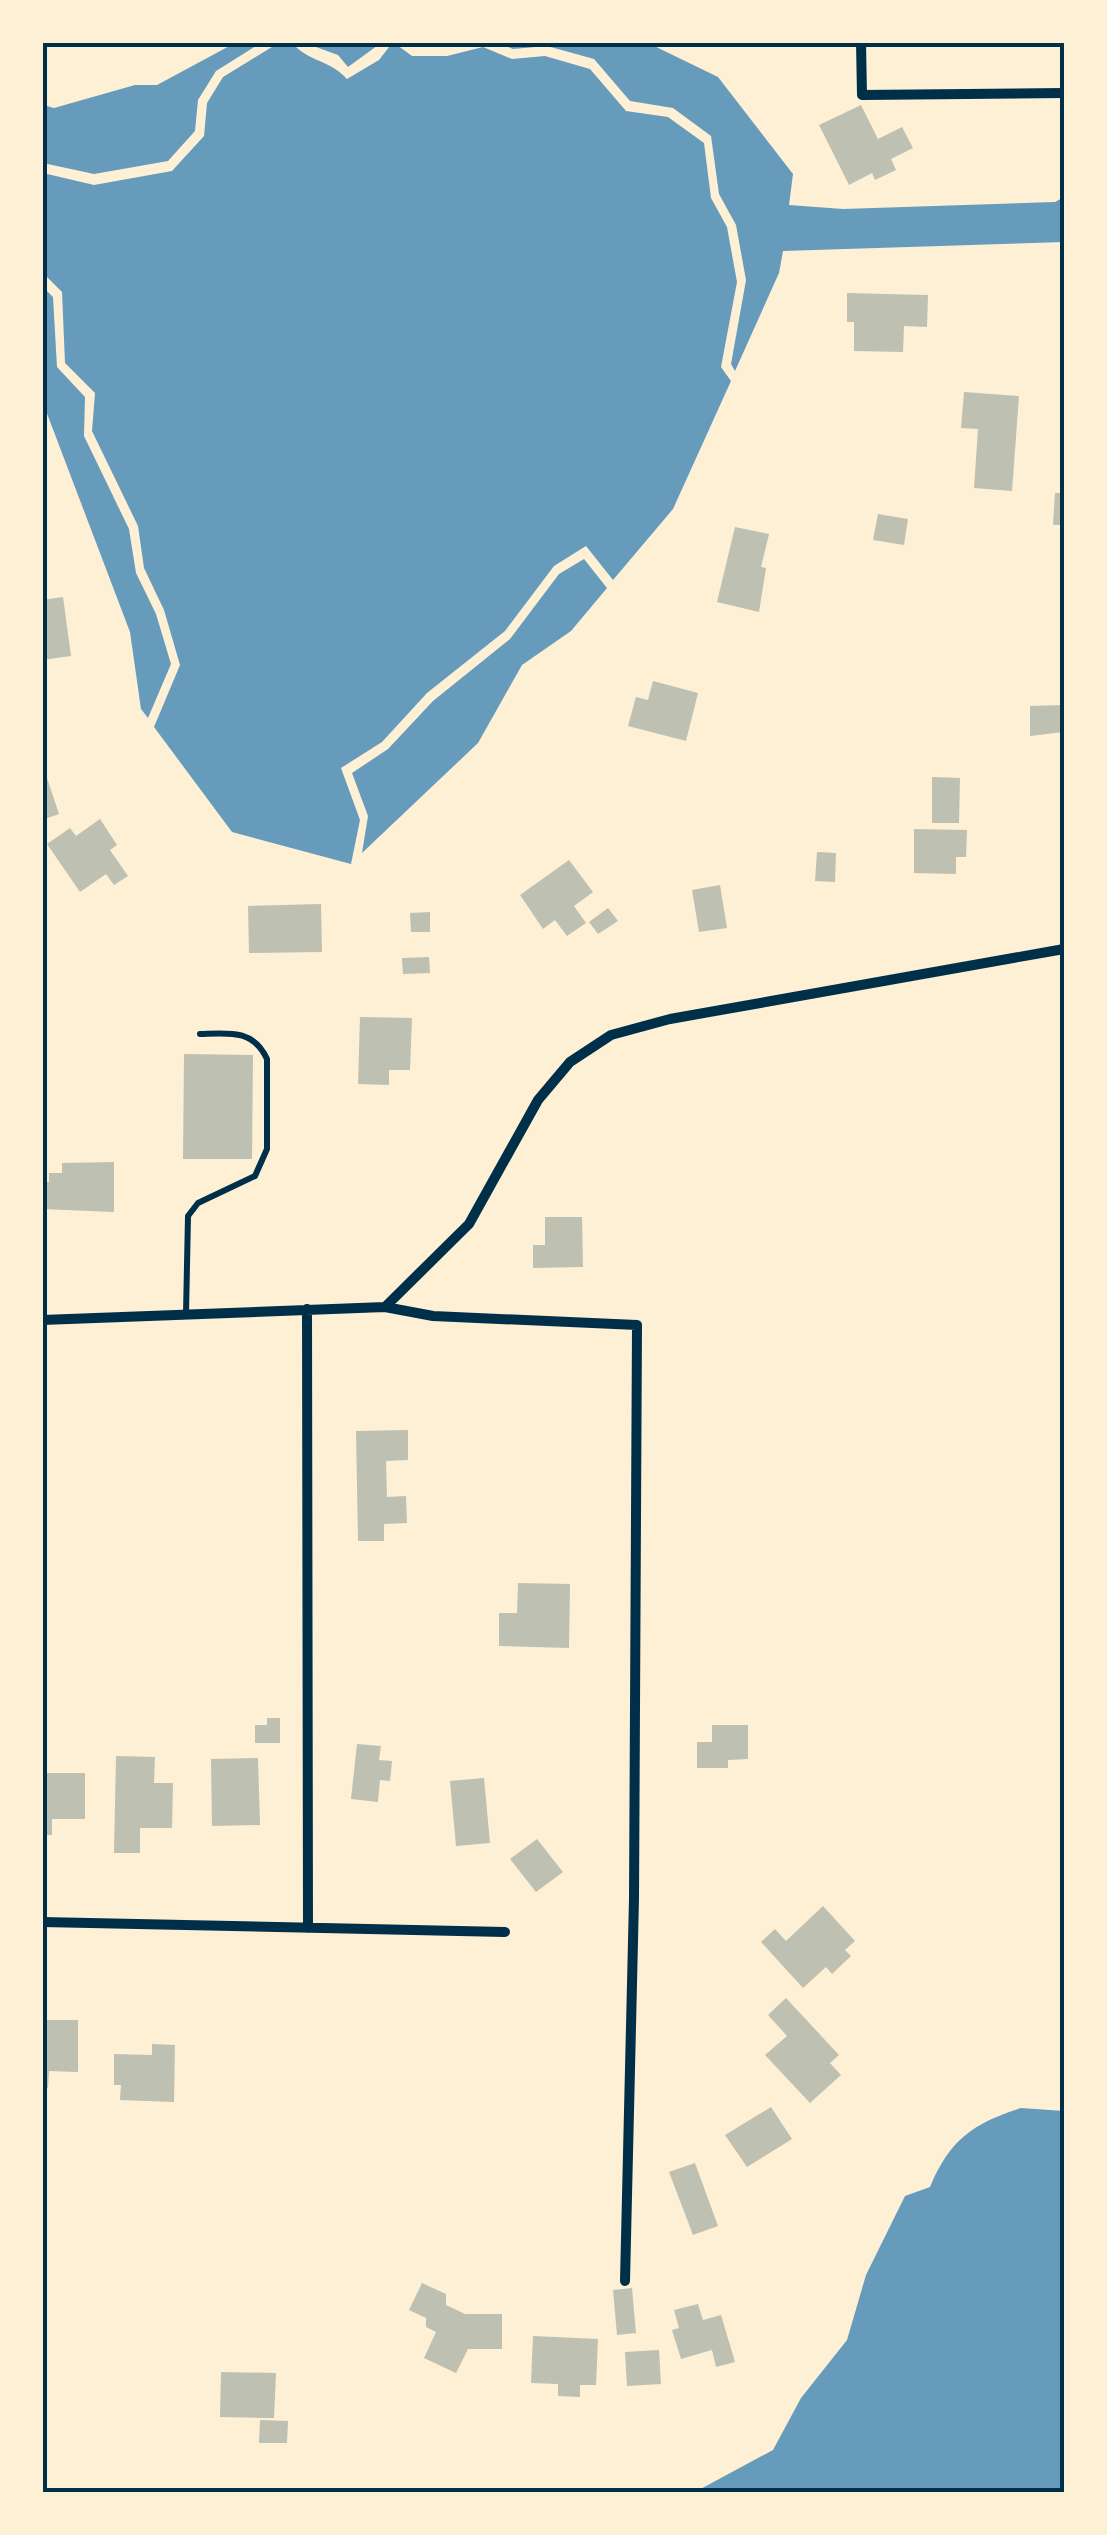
<svg xmlns="http://www.w3.org/2000/svg" width="1107" height="2535" viewBox="0 0 1107 2535" font-family="'Golos Text',sans-serif">
  <rect width="100%" height="100%" fill="#fdf0d5"/>
  <path fill="#669bbc" d="M280 42 292 43C309 62 330 60 347 79L379 60 393 42 412 56H447L483 47 512 59 545 56 590 69 626 111 668 117 704 143 711 198 727 227 737 282 721 367 731 381 673 509 613 580 586 546 554 566 505 631 427 693 382 742 341 768 360 820 351 864 232 832 154 727 180 665 164 610 144 568 138 526 92 431 95 393 65 363 62 292 43 273V173L94 185 172 171 204 136 207 103 223 77Z
    M235 43H261L216 71 198 100 195 131 168 161 94 174 43 163V105L54 108 135 85H157Z
    M305 43H381L348 67 338 55Z
    M498 43H648L718 77 793 174 789 205 843 209 1055 202 1064 197V242L783 251 779 273 735 371 731 364 746 280 736 225 719 194 711 136 673 108 630 101 594 59 547 46 513 49Z
    M43 287 53 297 57 367 85 397 84 436 129 529 136 573 156 614 171 664 148 718 141 709 130 632 43 403Z
    M584 559 607 588 571 631 522 665 478 743 362 853 368 816 352 773 388 749 433 701 510 639 559 574Z
    M1021 2108 1064 2111V2492H695L773 2450 801 2398 847 2340 866 2275 905 2196 930 2187C950 2139 974 2123 1021 2108Z"/>
  <path fill="#bec0b2" d="M861 105 878 139 902 127 913 148 891 159 896 170 875 180 872 173 849 185 819 125Z
    M847 293 928 295 927 327 904 326 903 352 854 351V322H847Z
    M964 392 1019 396 1012 491 974 488 978 429 961 428Z
    M1055 493H1064V525H1053Z
    M878 514 908 519 904 545 873 540Z
    M735 527 769 534 761 567 766 568 759 612 717 602Z
    M63 597 71 656 42 660V600Z
    M653 681 698 693 686 741 628 726 636 697 648 700Z
    M1063 705V732L1030 736V706Z
    M46 775 59 814 42 820V776Z
    M932 777 960 778 959 823H932Z
    M100 819 117 845 110 850 128 876 114 885 106 874 80 892 47 844 70 828 76 836Z
    M914 829 967 830 966 857H956V874L914 873Z
    M817 852 836 853 835 882 815 881Z
    M569 860 593 892 574 906 586 923 567 936 555 920 543 929 520 895Z
    M720 885 727 928 699 932 692 890Z
    M321 904 322 952 249 953 248 906Z
    M608 908 618 921 598 934 589 922Z
    M430 912V932H411L410 913Z
    M429 957 430 973 403 974 402 958Z
    M360 1017 412 1018 410 1070H389V1085L358 1084Z
    M184 1054 253 1055 252 1159H183Z
    M114 1162V1212L42 1209V1182H49V1173H62V1163Z
    M545 1217H582L583 1267 533 1268V1245H545Z
    M408 1430V1460L386 1461 387 1497 406 1496 407 1523 384 1524V1541H358L356 1431Z
    M518 1583 570 1584 569 1648 499 1646V1613H517Z
    M267 1718H280V1743H255V1725H267Z
    M712 1725H748V1759L728 1760V1768H697V1742H712Z
    M357 1744 381 1746 379 1760 392 1761 390 1781 380 1780 378 1802 351 1799Z
    M116 1756 155 1757 154 1783H173L172 1828H140V1853H114Z
    M258 1758 260 1825 212 1826 211 1759Z
    M42 1773H85V1819H52V1835H42Z
    M484 1778 490 1843 456 1846 450 1781Z
    M537 1839 563 1872 536 1892 510 1859Z
    M823 1906 855 1941 845 1950 851 1956 832 1974 826 1967 803 1988 761 1942 775 1929 786 1941Z
    M786 1998 839 2055 830 2063 841 2075 810 2103 765 2055 787 2036 768 2015Z
    M42 2020H78V2072L49 2071 48 2088H42Z
    M152 2044 175 2045 174 2102 120 2100 121 2085H114V2054L152 2055Z
    M771 2107 792 2139 747 2167 725 2135Z
    M695 2163 718 2226 693 2235 669 2172Z
    M422 2283 446 2294V2305L465 2314H502V2349H468L456 2373 424 2358 436 2332 426 2327V2318L409 2310Z
    M632 2288 636 2333 617 2335 613 2290Z
    M698 2304 703 2320 721 2315 735 2362 716 2367 712 2350 681 2359 672 2330 679 2328 674 2310Z
    M533 2336 598 2339 596 2385H580V2397L558 2396V2384L531 2383Z
    M659 2350 661 2384 627 2386 625 2352Z
    M221 2372 276 2373 274 2418 220 2417Z
    M260 2420 288 2421 287 2443H259Z"/>
  <g fill="none" stroke-linecap="round" stroke-linejoin="round">
    <path stroke="#003049" stroke-width="6" d="M186 1314 188 1216 198 1203 255 1176 267 1149V1059C253 1029 229 1033 200 1034"/>
    <path stroke="#003049" stroke-width="10" d="M861 42 862 95 1064 93
      M385 1307 433 1316 637 1325 634 1899 625 2281
      M307 1309 308 1928
      M42 1320 385 1307 469 1224 538 1100 570 1062 611 1035 670 1019 1064 949
      M42 1922 505 1932"/>
  </g>
  <rect width="1107" height="2535" fill="none" stroke="#fdf0d5" stroke-width="90"/>
  <rect x="45" y="45" width="1017" height="2445" fill="none" stroke="#003049" stroke-width="4"/>
</svg>
